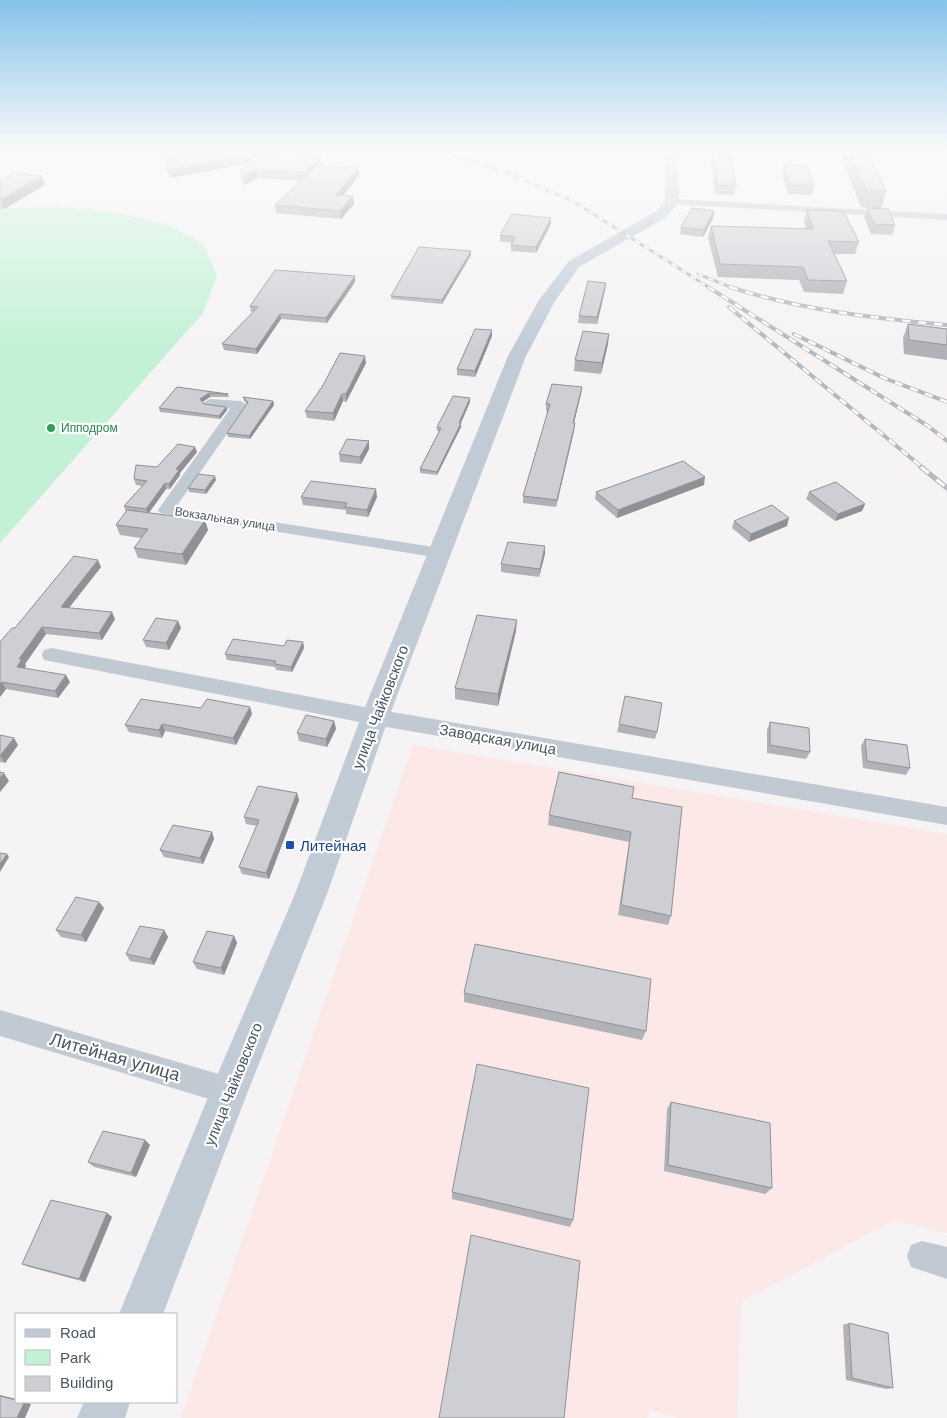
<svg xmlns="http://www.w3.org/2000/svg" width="947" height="1418" viewBox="0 0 947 1418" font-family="Arial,sans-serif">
  <rect width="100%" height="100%" fill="#f5f3f3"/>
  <path fill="#fce8e6" d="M413 745 947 834V1233L895 1220 741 1302 737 1418H679L649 1410 647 1418H181Z"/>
  <path fill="#c3f1d5" d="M53 206 116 212 171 226 204 245 217 276 203 313 0 543V209Z"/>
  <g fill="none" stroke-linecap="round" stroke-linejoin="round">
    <path fill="#c1cad2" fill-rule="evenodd" d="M672 199 947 214V220L669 204 667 202Z
      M210 399 240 401 247 405 176 507 440 548 446 549 448 553 446 557 440 558 160 513 158 510 230 409 205 406 203 403Z
      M51 648 375 709 947 807V825L375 725 44 660 42 655 44 650Z
      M0 1010 229 1077 239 1081 243 1091 239 1101 229 1105 0 1036Z
      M922 1241 947 1247V1279L911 1267 907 1256 911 1245Z"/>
    <path fill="#c1cbd6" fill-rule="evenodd" d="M665 150H677L679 202 665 218 579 267 555 301 526 356 389 717 327 894 248 1091 163 1314H119L216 1078 295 894 361 717 508 356 539 300 569 261 655 212 665 201Z
      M84 1402H130L125 1418H77Z"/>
    <defs>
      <path id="rail-far2" d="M436 150 508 173 576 203 710 288
        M698 274 733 288"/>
      <path id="rail-far1" d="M708 287 928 426 947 441
        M730 287C800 310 873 318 947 325
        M729 307 923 468
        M794 334 884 378 947 402"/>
      <path id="rail" d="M921 467 947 488"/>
    </defs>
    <use href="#rail-far2" stroke="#b5b8bd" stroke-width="3"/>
    <use href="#rail-far1" stroke="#b5b8bd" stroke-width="4"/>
    <use href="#rail" stroke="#b5b8bd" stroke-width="5"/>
    <use href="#rail-far2" stroke="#fff" stroke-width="2" stroke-dasharray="5.5" stroke-linecap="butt"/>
    <use href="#rail-far1" stroke="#fff" stroke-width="2.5" stroke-dasharray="8" stroke-linecap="butt"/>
    <use href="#rail" stroke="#fff" stroke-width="3" stroke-dasharray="10" stroke-linecap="butt"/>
  </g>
  <path fill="#b0b2b7" d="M156 150H294L295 155 322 165 358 168 359 176 343 195 354 204 341 219 276 213 275 205 301 181 257 178 245 185 241 180 240 171 248 164 170 178 166 163 169 162Z
    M713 150 736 186 734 195 715 194 711 159Z
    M845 150H868L886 192 881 209 861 207 842 160Z
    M784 164 814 186 812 195 788 194 782 173Z
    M42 176 45 185 4 209H0V181Z
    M867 208 895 225 892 235 871 234 864 217Z
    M807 210 859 242 855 254H834L847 281 843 294 804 292 799 280 718 277 708 238 711 226 806 229 804 221Z
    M714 211 713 218 703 237 680 234 681 227Z
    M551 218V224L536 253 511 251V245L512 243 500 241V235Z
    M471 255 442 304 391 299V296Z
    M355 282 327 323 281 319 257 354 224 350 222 344 253 312H251L250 306Z
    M606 283 605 290 597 324 578 323 579 316Z
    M908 324 947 329V360L904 354 903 338Z
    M492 330V336L475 377 457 375V369Z
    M608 344 601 374 574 371 575 360Z
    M366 363 346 402 343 401 334 421 307 418 305 411Z
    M177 387 228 394 229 397H210L202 402 204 404 226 407 227 410 220 419 160 412 159 408Z
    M582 387 581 394 574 423H575L574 431 556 507 523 503V496L548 412 546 411V404Z
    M243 397 273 401 274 405 250 439 228 437 227 433 247 404 244 401Z
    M470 402 461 423V427L437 475 420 473V469L439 431H437V427Z
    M369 441V449L361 464 340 462 339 454Z
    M197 452 180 473V475L170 489H166L149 513 205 520 208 530 186 565 138 558 134 548 141 538 120 535 116 525 126 512 124 506 142 486 136 485 134 479 157 467Z
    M216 480 206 494 189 492 188 488Z
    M704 485 617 518 595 499 596 492Z
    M809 492 865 504 862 511 835 521 806 499Z
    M301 497H377L368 517 346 514V510L303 505Z
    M734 521 787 526 749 542 732 528Z
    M545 554 539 577 501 572V564Z
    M101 567 69 608 115 619 102 640 46 634 25 664 26 666 25 668 70 682 58 698 6 689 0 697V642L15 628Z
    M178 621 181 628 169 650 146 647 143 640Z
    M516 631 498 706 455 699V688Z
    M303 642 304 648 292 672 276 670 275 667 227 660 225 654 284 646Z
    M250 707 252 714 236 745 165 731 162 738 129 732 125 725 201 708Z
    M334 721 336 729 327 747 299 741 297 733Z
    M770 722 810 752 806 759 767 753V730Z
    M619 724 657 732 655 739 617 732Z
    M0 735 18 745 5 763 0 762Z
    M865 739 910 768 906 775 863 768 861 746Z
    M297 793 299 800 269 879 242 874 239 867 257 826 246 824 244 817Z
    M632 798 671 916 668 925 618 915 629 842 548 825 549 815Z
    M212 832 214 839 203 864 164 857 160 850Z
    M104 908 86 942 61 937 56 930Z
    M164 930 168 937 154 965 130 961 126 954Z
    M234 936 237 943 224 975 197 969 193 962Z
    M464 993 646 1031 642 1040 464 1002Z
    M671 1102 772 1188 765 1194 664 1171 667 1109Z
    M145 1140 150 1145 136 1177 94 1167 88 1162Z
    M452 1192 573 1220 570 1227 452 1199Z
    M107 1213 112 1217 85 1282 29 1267 22 1264Z
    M849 1323 893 1388 886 1389 846 1380 843 1325Z"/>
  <path fill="#909195" d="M287 150H294L295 155 282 154Z
    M259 153 260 161 170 178 168 170Z
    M321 157 322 165 306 181 305 173Z
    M358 168 359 176 337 203 336 195Z
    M256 169 257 178 245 185 244 177Z
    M42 176 45 185 4 209 1 200Z
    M353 196 354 204 341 219 340 211Z
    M714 211 713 218 703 237 704 230Z
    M551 218V224L536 253V247Z
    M471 251V255L442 304V300Z
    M355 276V282L327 323 326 318Z
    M606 283 605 290 597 324V317Z
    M280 314 281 319 257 354 256 349Z
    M492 330V336L475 377V371Z
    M609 334 608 344 601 374 602 363Z
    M365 356 366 363 346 402V394Z
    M582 387 581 394 572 431 573 423Z
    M209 393 210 397 201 403 200 399Z
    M342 394 343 401 334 421 333 413Z
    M470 398V402L459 427V423Z
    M273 401 274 405 250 439 249 436Z
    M226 407 227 410 220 419 219 416Z
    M461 423V427L437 475V472Z
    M575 423 574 431 556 507 557 500Z
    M369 441V449L361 464 360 457Z
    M195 447 197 452 180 473V475L170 489 169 484 176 469Z
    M215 476 216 480 206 494 205 490Z
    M705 477 704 485 617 518 618 510Z
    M165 483 166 489 148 514 146 509Z
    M376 489 377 497 368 517 367 510Z
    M865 504 862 511 835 521 838 514Z
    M789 518 787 526 749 542 751 534Z
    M205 520 208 530 186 565 182 554Z
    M545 546V554L539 577 540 569Z
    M98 560 101 567 64 614 61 607Z
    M112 612 115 619 102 640 99 633Z
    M517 620 516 631 498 706V694Z
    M178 621 181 628 169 650 166 643Z
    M42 627 46 634 25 664 26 666 21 674 17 667 19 659Z
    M303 642 304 648 292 672 291 667Z
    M66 675 70 682 58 698 55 691Z
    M2 682 6 689 0 697V684Z
    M250 707 252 714 236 745 233 738Z
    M334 721 336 729 327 747 326 739Z
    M162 724 165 731 162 738 159 730Z
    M14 738 18 745 5 763 0 756Z
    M4 773 9 781 0 792V778Z
    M297 793 299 800 269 879 266 873Z
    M212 832 214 839 203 864 200 858Z
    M7 854 9 857 0 872V864Z
    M99 902 104 908 86 942 81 935Z
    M164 930 168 937 154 965 150 959Z
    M234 936 237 943 224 975 221 968Z
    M145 1140 150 1145 136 1177 131 1173Z
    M107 1213 112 1217 85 1282 79 1279Z
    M0 1395 16 1399V1400L0 1396Z
    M21 1402H25L31 1404 25 1418H17Z"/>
  <path fill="#cdcfd5" stroke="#909195" d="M163 150H287L282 154 321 157 305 173 256 169 244 177 240 171 259 153 168 170 166 163 174 160Z
    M713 150 730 151 736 186 717 185Z
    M849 150H868L886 192 866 190Z
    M784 164 807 165 814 186 790 185Z
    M318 165 358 168 336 195 353 196 340 211 275 205Z
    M14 173 42 176 0 200V181Z
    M692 208 714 211 704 230 681 227Z
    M867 208 888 209 895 225 874 224Z
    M807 210 843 211 859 242 828 241 847 281 808 280 803 267 720 264 711 226 813 229Z
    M512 214 551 218 536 247 511 245 515 237 500 235Z
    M419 247 471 251 442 300 391 296Z
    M275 270 355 276 326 318 280 314 256 349 222 344 258 307 250 306Z
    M588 281 606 283 597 317 579 316Z
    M908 324 947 329V345L909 340Z
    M475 329 492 330 475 371 457 369Z
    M583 331 609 334 602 363 575 360Z
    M340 353 365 356 346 394H342L333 413 305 411 322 387Z
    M552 384 582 387 573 423H575L557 500 523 496 550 404H546Z
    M177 387 228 394 209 393 200 399 204 404 226 407 219 416 159 408Z
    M453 396 470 398 459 423H461L437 472 420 469 441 428 437 427Z
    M243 397 273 401 249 436 227 433 248 402Z
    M347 439 369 441 360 457 339 454Z
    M178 444 195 447 176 469 179 470 169 484 165 483 146 509 124 506 147 481 134 479 136 465 157 467Z
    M683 461 705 477 618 510 596 492Z
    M198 474 215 476 205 490 188 488Z
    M311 481 376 489 367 510 345 507 347 503 301 497Z
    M836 482 865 504 838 514 809 492Z
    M772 505 789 518 751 534 734 521Z
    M127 510 205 520 182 554 134 548 148 529 116 525Z
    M508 542 545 546 540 569 501 564Z
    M74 556 98 560 61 607 112 612 99 633 42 627 19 659H22L17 667 66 675 55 691 2 682 0 684V642L12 628H15Z
    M477 615 517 620 498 694 455 688Z
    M156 618 178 621 166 643 143 640Z
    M233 639 284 646 287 640 303 642 291 667 275 664 276 661 225 654Z
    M625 696 662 703 657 732 619 724Z
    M141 699 201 708 207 699 250 707 233 738 162 724 159 730 125 725Z
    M306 715 334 721 326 739 297 733Z
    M770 722 809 728 810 752 770 745Z
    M0 735 14 738 0 756Z
    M865 739 907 745 910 768 867 761Z
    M0 772 4 773 0 778Z
    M559 772 634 787 632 798 682 807 671 916 621 905 631 832 549 815Z
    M258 786 297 793 266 873 239 867 259 820 244 817Z
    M173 825 212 832 200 858 160 850Z
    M0 853 7 854 0 864Z
    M76 897 99 902 81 935 56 930Z
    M140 926 164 930 150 959 126 954Z
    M207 931 234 936 221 968 193 962Z
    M475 944 651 979 646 1031 464 993Z
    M477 1064 589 1088 573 1220 452 1192Z
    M671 1102 770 1123 772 1188 668 1165Z
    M103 1131 145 1140 131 1173 88 1162Z
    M51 1200 107 1213 79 1279 22 1264Z
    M471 1235 580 1261 564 1418H439Z
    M849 1323 888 1333 893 1388 852 1378Z
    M0 1396 16 1400V1402L24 1403 17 1418H0Z"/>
  <linearGradient id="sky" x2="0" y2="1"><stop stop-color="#85c3ea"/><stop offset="0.43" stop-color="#fafafa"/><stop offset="1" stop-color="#fafafa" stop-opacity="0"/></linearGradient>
  <rect width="947" height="349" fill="url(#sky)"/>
  <circle fill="#2e9e5b" stroke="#fff" stroke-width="2" cx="51" cy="428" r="5"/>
  <rect fill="#1a4fb4" stroke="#fff" stroke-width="2" x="285" y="840" width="10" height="10" rx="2.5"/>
  <g text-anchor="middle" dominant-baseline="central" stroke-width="4.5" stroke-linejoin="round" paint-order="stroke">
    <g font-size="12" fill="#27864d" stroke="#fff" text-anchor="start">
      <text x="61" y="428">Ипподром</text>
    </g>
    <g font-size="12" fill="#4a5661" stroke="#fff">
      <text transform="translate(225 519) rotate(9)">Вокзальная улица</text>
    </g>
    <g font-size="15" fill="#4a5661" stroke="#fff">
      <text transform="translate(380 707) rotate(-69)">улица Чайковского</text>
      <text transform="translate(498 739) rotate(10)">Заводская улица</text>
      <text transform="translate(233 1084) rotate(-68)">улица Чайковского</text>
    </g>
    <g font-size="15" fill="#164399" stroke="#fff" text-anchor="start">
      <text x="300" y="845">Литейная</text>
    </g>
    <g font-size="18" fill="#4a5661" stroke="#fff">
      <text transform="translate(115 1057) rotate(16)">Литейная улица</text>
    </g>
  </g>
  <rect x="15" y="1313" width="162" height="90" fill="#ffffff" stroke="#b7bbc0"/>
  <rect x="25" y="1329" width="25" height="8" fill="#c1cbd6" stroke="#b7bbc0"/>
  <text x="60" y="1338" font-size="15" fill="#4a5661">Road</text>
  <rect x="25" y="1350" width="25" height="15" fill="#c3f1d5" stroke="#b7bbc0"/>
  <text x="60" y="1363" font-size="15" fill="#4a5661">Park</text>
  <rect x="25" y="1376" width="25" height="15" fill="#cdcfd5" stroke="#b7bbc0"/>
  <text x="60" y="1388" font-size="15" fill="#4a5661">Building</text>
</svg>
